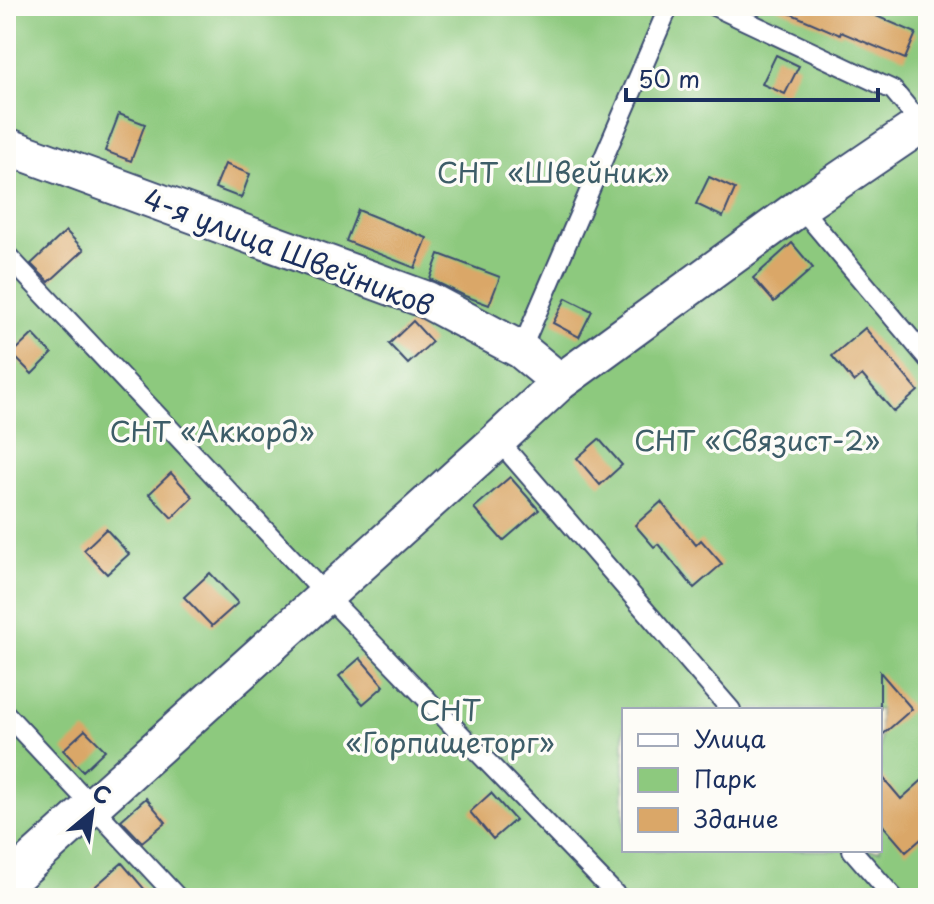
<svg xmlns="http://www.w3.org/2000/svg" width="934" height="904" viewBox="0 0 934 904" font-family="'Playpen Sans',sans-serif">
  <rect width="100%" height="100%" fill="#fdfcf7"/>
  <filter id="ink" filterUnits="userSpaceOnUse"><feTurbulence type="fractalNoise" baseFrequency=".0125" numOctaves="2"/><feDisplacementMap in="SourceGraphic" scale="16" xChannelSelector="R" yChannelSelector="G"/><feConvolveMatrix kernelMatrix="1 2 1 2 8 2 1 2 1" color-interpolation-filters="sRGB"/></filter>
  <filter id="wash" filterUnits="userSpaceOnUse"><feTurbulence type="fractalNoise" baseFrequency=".006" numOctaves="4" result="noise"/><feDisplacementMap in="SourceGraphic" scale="32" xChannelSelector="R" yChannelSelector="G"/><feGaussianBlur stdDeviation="1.8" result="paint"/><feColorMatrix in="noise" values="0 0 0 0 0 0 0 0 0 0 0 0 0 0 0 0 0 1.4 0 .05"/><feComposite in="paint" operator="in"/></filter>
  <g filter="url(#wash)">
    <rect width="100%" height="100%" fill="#f1ecd5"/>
    <path fill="#8dc97e" stroke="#547c6e" stroke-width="2" fill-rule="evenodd" d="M6 6H928V898H6ZM624 710H880V850H624Z"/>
    <g id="blocks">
      <path fill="#daa768" d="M773 6H853L916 33 905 59 841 32 840 35Z
        M776 55 799 66 785 94 762 84Z
        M119 114 145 124 131 161 105 151Z
        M225 164 250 174 241 198 215 188Z
        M709 177 735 189 723 217 696 204Z
        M358 210 427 238 415 268 346 241Z
        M66 231 84 250 49 282 31 264Z
        M792 243 813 268 774 302 753 278Z
        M439 254 500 277 489 305 465 296 430 279Z
        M566 298 592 311 579 337 553 323Z
        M413 321 432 342 408 364 389 344Z
        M865 328 918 391 894 412 862 375 854 382 832 356Z
        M33 334 52 354 32 374 12 354Z
        M599 439 622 465 600 485 577 458Z
        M171 473 193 497 172 518 149 494Z
        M510 477 539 510 503 541 474 508Z
        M661 502 696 545 701 540 722 564 694 588 658 544 654 547 635 525Z
        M106 529 129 554 107 574 84 550Z
        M210 573 238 603 212 626 184 597Z
        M360 658 384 686 363 704 339 676Z
        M880 672 912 709 880 737Z
        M85 730 105 750 83 771 63 750Z
        M880 774 901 799 928 775V833L906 852 880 822Z
        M491 793 515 820 493 839 470 812Z
        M146 798 166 822 142 842 121 820Z
        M122 863 152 898H82Z"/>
    </g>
  </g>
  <g filter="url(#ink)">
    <use href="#blocks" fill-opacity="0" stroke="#3b4b70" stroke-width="2"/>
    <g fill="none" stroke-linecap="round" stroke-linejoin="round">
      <defs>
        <path id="service" d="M714 6 893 90 921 124
          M800 207 928 359
          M6 254 326 595 619 898
          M521 350 669 6
          M498 440 731 710
          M6 714 178 898
          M852 850 894 898"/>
        <path id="minor" d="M6 146 427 300 521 350 560 382
          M6 884 498 440 560 382 800 207 928 120"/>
      </defs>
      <use href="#service" stroke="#3b4b70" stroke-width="22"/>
      <use href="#minor" stroke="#3b4b70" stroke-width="40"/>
      <use href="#service" stroke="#fff" stroke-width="18"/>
      <use href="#minor" stroke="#fff" stroke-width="36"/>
    </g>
  </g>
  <g text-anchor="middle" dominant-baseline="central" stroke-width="7" stroke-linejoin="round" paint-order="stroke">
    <g font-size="28" fill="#3d5d68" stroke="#fdfcf7">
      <text x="553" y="171">СНТ «Швейник»</text>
      <text x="212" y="430">СНТ «Аккорд»</text>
      <text x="757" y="439">СНТ «Связист-2»</text>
      <text x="450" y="709">СНТ<tspan x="450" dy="32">«Горпищеторг»</tspan></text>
    </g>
    <g font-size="28" fill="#1b2f5e" stroke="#fdfcf7">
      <text transform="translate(289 251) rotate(21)">4-я улица Швейников</text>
    </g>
  </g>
  <rect width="934" height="904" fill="none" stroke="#fdfcf7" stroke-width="32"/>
  <rect x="622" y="708" width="260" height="144" fill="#fdfcf7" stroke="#a3aaba" stroke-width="2"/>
  <rect x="638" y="734" width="40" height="12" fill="#ffffff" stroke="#a3aaba" stroke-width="2"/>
  <text x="694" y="748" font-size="24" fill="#1b2f5e">Улица</text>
  <rect x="638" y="768" width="40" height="24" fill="#8dc97e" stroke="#a3aaba" stroke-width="2"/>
  <text x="694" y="788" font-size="24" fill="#1b2f5e">Парк</text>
  <rect x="638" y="808" width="40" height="24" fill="#daa768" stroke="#a3aaba" stroke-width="2"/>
  <text x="694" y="828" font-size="24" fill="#1b2f5e">Здание</text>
  <g transform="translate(92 812) rotate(29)" stroke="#fdfcf7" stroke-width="6" paint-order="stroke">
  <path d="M0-6L14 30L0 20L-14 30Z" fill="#1b2f5e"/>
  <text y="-12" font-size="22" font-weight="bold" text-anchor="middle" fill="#1b2f5e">С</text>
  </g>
  <path d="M626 88v12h252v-12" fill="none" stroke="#1b2f5e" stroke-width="4"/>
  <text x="638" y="88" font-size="24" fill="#1b2f5e" stroke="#fdfcf7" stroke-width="6" paint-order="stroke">50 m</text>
</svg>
